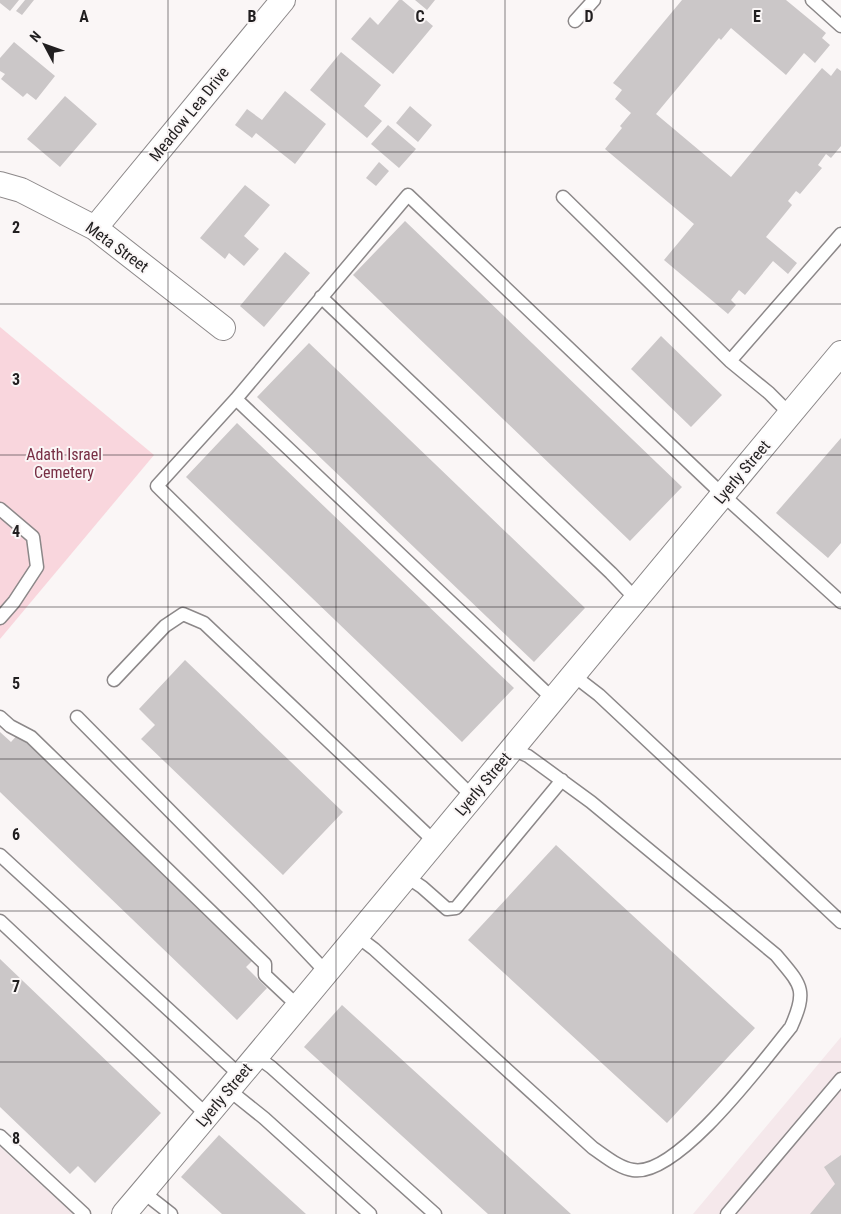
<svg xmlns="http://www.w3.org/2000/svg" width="841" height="1214" viewBox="0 0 841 1214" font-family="'Roboto Condensed',sans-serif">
  <rect width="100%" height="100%" fill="#faf6f6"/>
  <path fill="#f5e8eb" d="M841 1037V1214H693Z
    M0 1147 73 1214H0Z"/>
  <path fill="#f9d6dd" d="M0 327 154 455 0 639Z"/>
  <path fill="#cbc7c8" d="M0 0H19L10 11 0 3Z
    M25 0H34L22 15 16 11Z
    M399 0H402L433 26 393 74 351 39 370 17 378 25Z
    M415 0H435L427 10Z
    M682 0H786L826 33 822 38 830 45 815 63 804 53 786 75 731 28 721 40 719 38 656 114 731 177 822 68 831 76 837 68 841 71V146L831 158 826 154 818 165 822 168 800 194 796 191 788 201 792 205 766 237 797 263 788 274 773 261 745 295 739 290 731 300 736 305 728 314 664 260 694 224 605 149 622 128 620 126 631 113 615 99 622 90 613 83Z
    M14 42 55 76 36 100 27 93 23 97 1 79 5 74 0 71V58Z
    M341 52 381 85 364 106 382 121 367 138 310 90Z
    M285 91 326 124 295 164 256 133 252 138 235 125 247 109 262 120Z
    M65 96 97 124 60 167 27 139Z
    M410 106 432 125 418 142 396 123Z
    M388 125 416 149 399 168 371 144Z
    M379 162 389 171 376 186 366 178Z
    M245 185 270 205 244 236 259 249 244 266 229 253 225 259 200 238Z
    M405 221 682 487 630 541 353 275Z
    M285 252 310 273 264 327 240 306Z
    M661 336 722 395 691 427 631 369Z
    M309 343 585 608 534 662 257 397Z
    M237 423 514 688 462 742 186 477Z
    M841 438V543L828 558 776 513Z
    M185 660 343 812 283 875 141 739 155 725 139 709Z
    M0 732 11 742 20 732 256 957 246 967 267 988 237 1020 0 792Z
    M556 845 755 1028 667 1123 468 940Z
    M0 959 161 1113 95 1183 78 1166 70 1174 0 1107Z
    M342 1005 571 1214H488L304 1047Z
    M219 1135 306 1214H222L181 1177Z
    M841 1155V1214H810L835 1184 824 1167Z"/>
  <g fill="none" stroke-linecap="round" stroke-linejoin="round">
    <defs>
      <path id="lane" d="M812 0 841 26
        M575 21 594 0
        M563 197 730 361
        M321 297 611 573 636 599
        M236 399 553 699
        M790 414 769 393 730 361 841 234
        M0 509 33 537 37 567 14 602 0 618
        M573 675 599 695 841 922
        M114 680 165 626 183 614 204 623 435 842
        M0 717 10 726 31 737 265 964V975L299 1007
        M77 717 255 897 327 973
        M473 797 157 486 236 399 408 195 723 495 841 602
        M0 855 241 1076
        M407 877 422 887 447 909 456 908 562 780
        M0 921 207 1115
        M358 937 374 949 593 1148C605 1156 619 1168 633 1170 677 1178 764 1060 791 1027 808 989 801 985 776 955L591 802 528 756 512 749
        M257 1057 271 1067 435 1214
        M229 1090 264 1118 370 1214
        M0 1136 84 1214
        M143 1192 171 1214
        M727 1214 841 1079"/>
      <path id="street" d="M0 184 21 190 95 228 223 328
        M95 228 283 0
        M124 1214C365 929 601 640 841 353"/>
    </defs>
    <use href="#lane" stroke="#8c8889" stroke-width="15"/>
    <use href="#street" stroke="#8c8889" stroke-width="26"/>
    <use href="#lane" stroke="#fff" stroke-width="12"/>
    <use href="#street" stroke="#fff" stroke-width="24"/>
  </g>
  <path fill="none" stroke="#211f20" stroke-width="1" stroke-opacity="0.55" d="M168 0V1214M336 0V1214M505 0V1214M673 0V1214M0 152H841M0 304H841M0 455H841M0 607H841M0 759H841M0 911H841M0 1062H841"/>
  <g text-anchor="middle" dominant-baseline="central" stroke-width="4" stroke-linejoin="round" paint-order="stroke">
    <g font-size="16" fill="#211f20" stroke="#faf6f6">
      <text transform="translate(189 114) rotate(-51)">Meadow Lea Drive</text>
      <text transform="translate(117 247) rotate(36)">Meta Street</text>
      <text transform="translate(742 472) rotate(-50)">Lyerly Street</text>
      <text transform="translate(483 784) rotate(-50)">Lyerly Street</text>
      <text transform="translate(224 1095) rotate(-50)">Lyerly Street</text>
    </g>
    <g font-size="16" fill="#772e43" stroke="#faf6f6">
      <text x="64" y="454">Adath Israel<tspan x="64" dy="18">Cemetery</tspan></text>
    </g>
  </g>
  <g font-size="16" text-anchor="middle" font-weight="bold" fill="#211f20" stroke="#faf6f6" stroke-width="4" stroke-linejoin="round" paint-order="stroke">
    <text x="84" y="22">A</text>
    <text x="252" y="22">B</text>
    <text x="420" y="22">C</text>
    <text x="589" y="22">D</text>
    <text x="757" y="22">E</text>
    <text x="16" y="233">2</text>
    <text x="16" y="385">3</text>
    <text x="16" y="537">4</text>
    <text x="16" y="689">5</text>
    <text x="16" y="840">6</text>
    <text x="16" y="992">7</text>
    <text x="16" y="1144">8</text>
  </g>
  <g transform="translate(45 45) rotate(311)" stroke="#faf6f6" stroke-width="4" paint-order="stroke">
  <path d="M0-4L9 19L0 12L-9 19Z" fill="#211f20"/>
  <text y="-8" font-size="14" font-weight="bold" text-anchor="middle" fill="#211f20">N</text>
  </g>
</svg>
